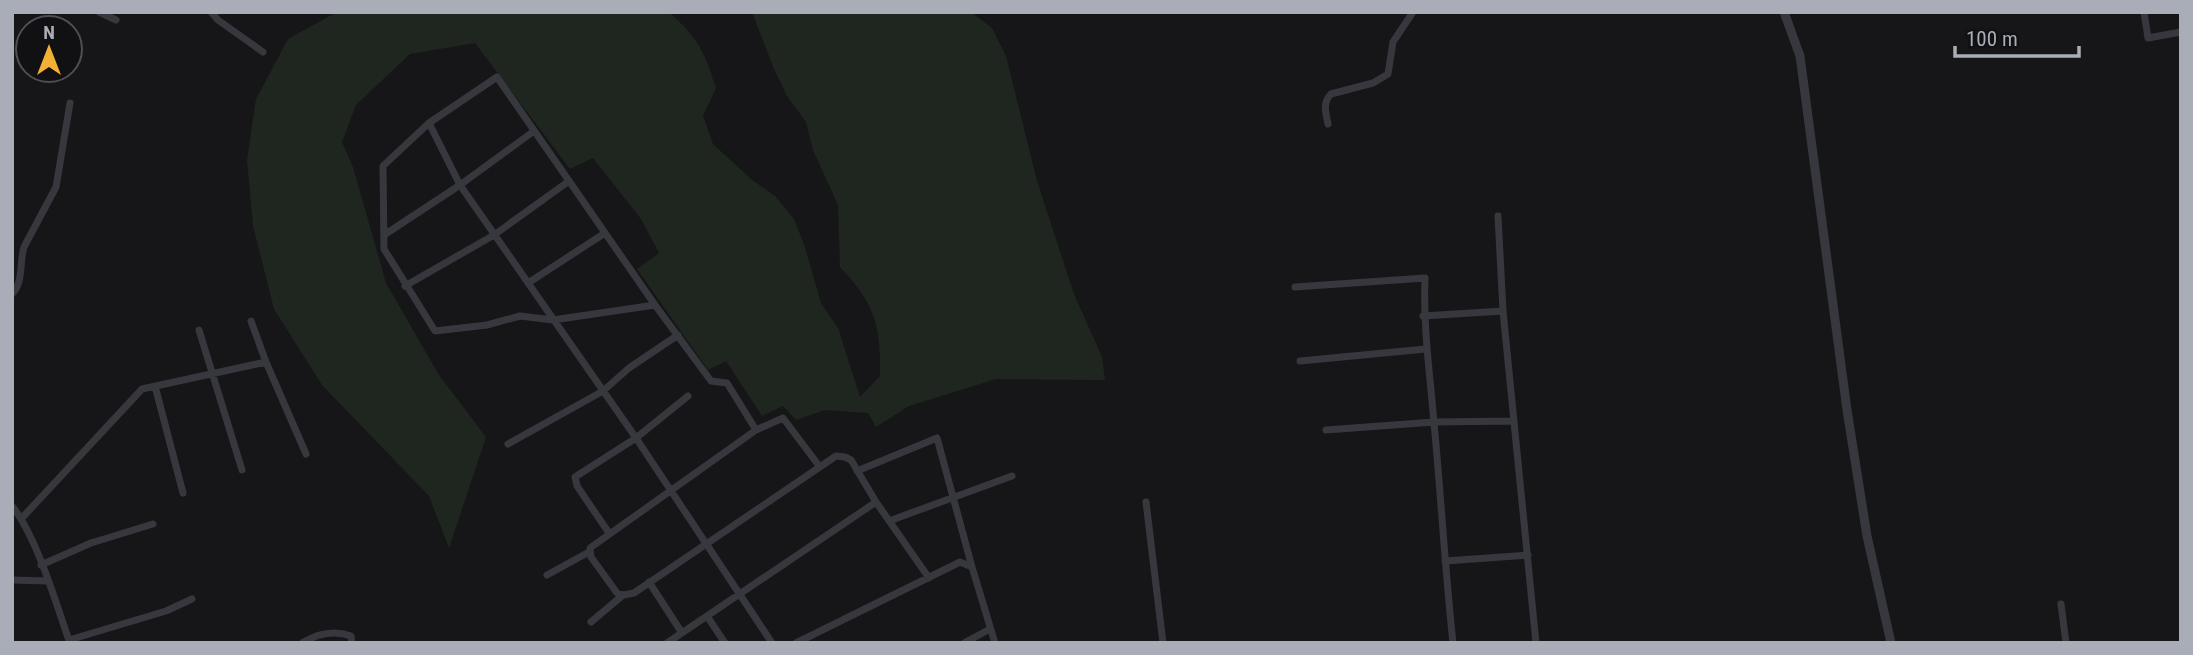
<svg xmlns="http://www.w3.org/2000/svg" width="2193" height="655" viewBox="0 0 2193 655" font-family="'Roboto Condensed',sans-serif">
  <rect width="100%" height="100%" fill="#161618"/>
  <path fill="#1e261f" d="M337 12H669C699 39 704 51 716 88L703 116 713 144 751 179 775 196 794 219 805 247 821 303 838 328 860 397 880 376C881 325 875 304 840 267L838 205 813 150 806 122 787 96 774 69 752 12H971L992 28 1006 56 1037 181 1074 294 1102 357 1105 380 996 379 909 406 876 427 868 413 825 410 796 420 783 406 762 416 726 361 708 370 637 269 659 253 641 219 593 158 570 169 475 43 410 54 356 105 342 142 353 167 386 283 439 375 486 437 449 548 429 496 322 385 274 309 253 226 247 160 256 99 288 39Z"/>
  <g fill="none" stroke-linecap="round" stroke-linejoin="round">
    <path stroke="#37383d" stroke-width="7" d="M99 12 116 20
      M211 12 218 20 263 52
      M2144 12 2148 38 2181 32
      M429 123 460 185 636 438 772 643
      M1328 124C1326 113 1322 103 1331 94L1373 83 1388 74 1393 42 1413 12
      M1498 216 1503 311 1536 643
      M384 235 460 185 534 131
      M528 283 605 233
      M405 286 494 235 569 181
      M1295 287 1425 278C1423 327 1430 374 1434 423 1441 496 1445 569 1453 643
      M12 294C24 282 19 263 24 247L56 187 70 103
      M655 305 553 320 520 316 487 325 435 331 384 249 383 166 429 123 497 77 655 305 711 381 727 383 756 430 783 418 820 467
      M1423 316 1503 311
      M251 321 266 362 306 454
      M199 330 242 470
      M1300 361 1426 349
      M155 386 183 493
      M756 430 590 548 591 557 617 593 624 595 634 593 836 456 845 457 851 460 876 502 929 578
      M1326 430 1434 422 1513 421
      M508 444 603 391 629 368 678 335
      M857 471 937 438 972 567
      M1146 502 1163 643
      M12 506C37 537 56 604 70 643
      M21 519 142 389 266 362
      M889 521 1012 476
      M609 533 577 486 575 477 636 438 688 396
      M1445 561 1528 555
      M41 565 91 543 153 524
      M547 575 589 552
      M12 580 47 581
      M649 582 682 633
      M2061 604 2066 643
      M707 616 725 643
      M591 622 623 595
      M69 640 166 611 192 599
      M302 643C317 634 334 630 351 636L352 643
      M667 643 876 502
      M796 643 960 562 972 567 995 643
      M964 643 990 629"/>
    <path stroke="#37383d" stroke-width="9" d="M1784 12 1800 56 1847 410 1867 536 1891 643"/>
  </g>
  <rect width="2193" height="655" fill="none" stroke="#a8adb8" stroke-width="28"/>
  <g transform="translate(49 49)"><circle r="33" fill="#111113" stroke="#4d4f55" stroke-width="2"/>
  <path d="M0-5L12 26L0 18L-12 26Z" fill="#f2b134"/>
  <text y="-10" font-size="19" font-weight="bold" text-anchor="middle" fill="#a8adb8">N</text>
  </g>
  <path d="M1955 46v10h124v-10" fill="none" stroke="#a8adb8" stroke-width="3.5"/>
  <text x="1966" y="46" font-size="21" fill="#a8adb8" stroke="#111113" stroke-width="5" paint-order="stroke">100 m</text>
</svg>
